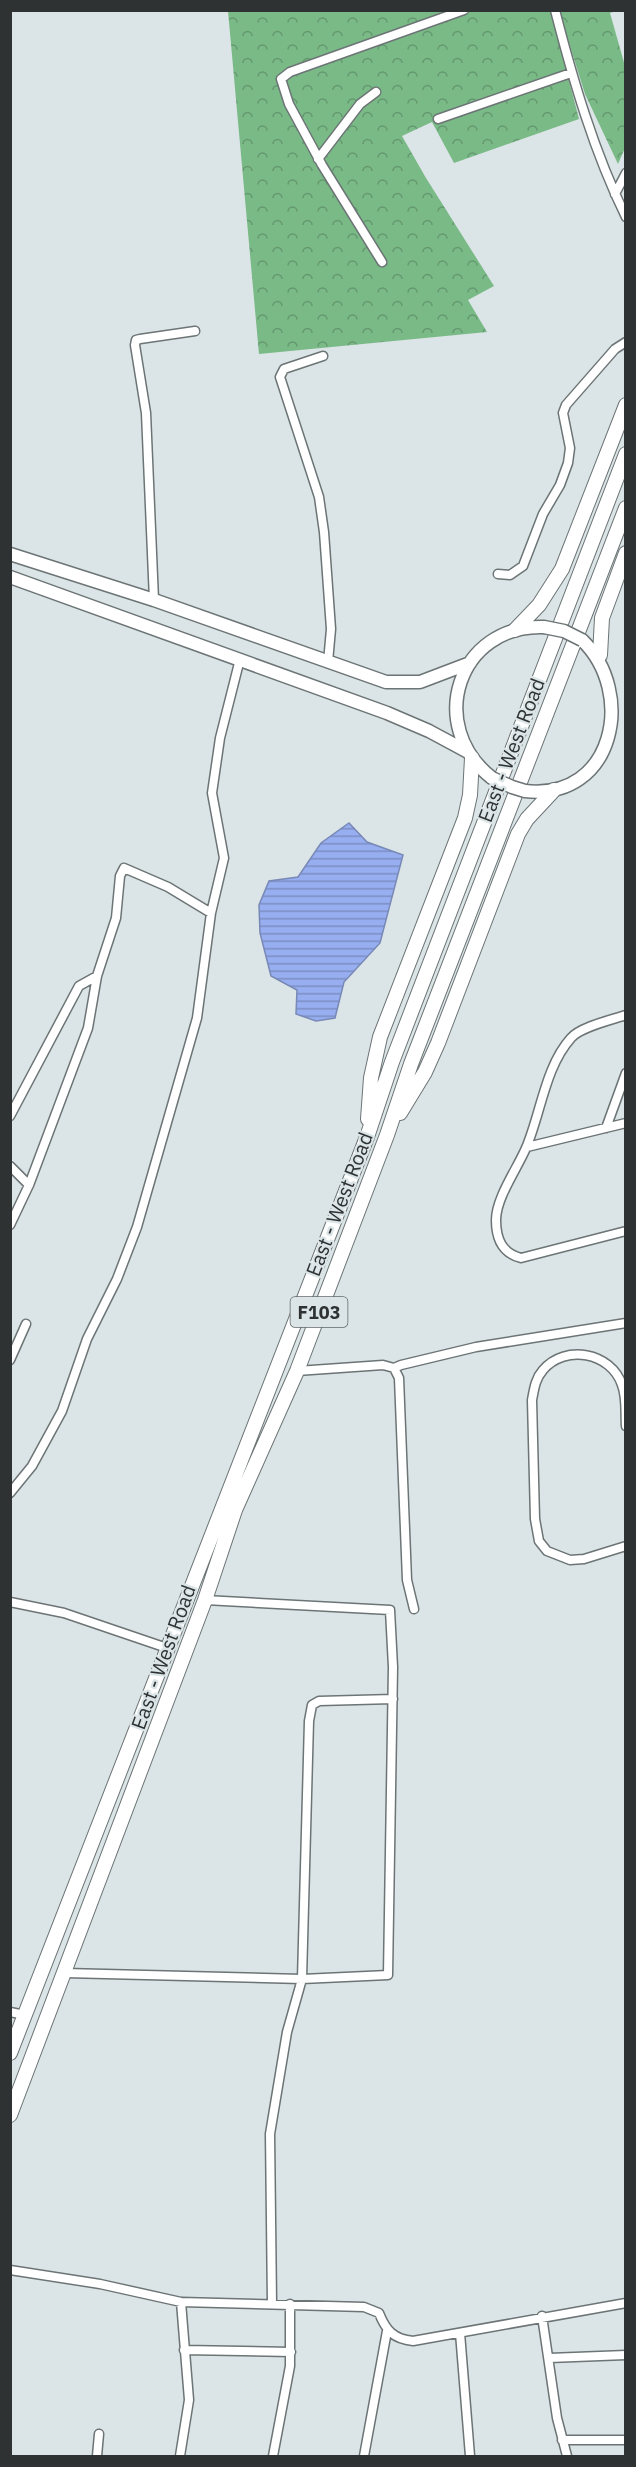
<svg xmlns="http://www.w3.org/2000/svg" width="636" height="2467" viewBox="0 0 636 2467" font-family="'IBM Plex Sans',sans-serif">
  <defs>
    <pattern id="forest-crowns" width="20" height="18" patternUnits="userSpaceOnUse" patternTransform="scale(1.5)"><rect width="20" height="18" fill="#7aba87"/><path d="M2 6a3 3 0 1 1 6 0M12 15a3 3 0 1 1 6 0" fill="none" stroke="#64986f"/></pattern>
    <pattern id="water-rules" width="6" height="5" patternUnits="userSpaceOnUse" patternTransform="scale(1.5)"><rect width="6" height="5" fill="#97aef0"/><path d="M0 2.5h6" fill="none" stroke="#7c8ec3"/></pattern>
  </defs>
  <rect width="100%" height="100%" fill="#dbe4e6"/>
  <path fill="url(#forest-crowns)" d="M228 11H551L579 119 454 163 432 122 402 136 426 178 494 286 468 300 487 332 259 354Z
    M559 11H616L610 13 625 66V148L618 164 585 94Z"/>
  <path fill="url(#water-rules)" stroke="#7889b7" stroke-width="1.5" d="M349 823 367 842 403 855 380 943 344 982 335 1018 316 1021 296 1014 297 990 271 976 260 933 259 905 269 881 298 877 321 843Z"/>
  <g fill="none" stroke-linecap="round" stroke-linejoin="round">
    <defs>
      <path id="minor" d="M555 10C573 80 594 152 626 217
        M438 119 571 73
        M318 159 360 104 376 92
        M615 194 626 173
        M382 262 322 165 289 104 281 79 290 72 464 10
        M323 356 284 369 280 377 319 497 324 532 331 629 328 662
        M498 574 510 575 523 566 543 514 560 485 568 463 570 448 563 413 566 405 615 349 626 342
        M154 600 146 413 135 345 136 340 140 339 195 331
        M626 1015C611 1020 580 1027 571 1038 545 1067 541 1113 526 1148 517 1169 496 1198 496 1220 496 1239 502 1253 521 1258L626 1231
        M10 1116 79 986 97 976
        M606 1128 626 1073
        M527 1147 626 1123
        M10 1166 29 1185
        M10 1225 29 1185 88 1028 97 976 116 918 120 876 124 868 168 887 211 913
        M10 1360 26 1324
        M394 1368 401 1365 476 1347 626 1323
        M297 1371 383 1365 394 1368 399 1378 407 1580 414 1609
        M626 1426C625 1413 627 1398 622 1385 611 1352 565 1344 543 1370 535 1379 534 1390 532 1400L535 1519 539 1541 547 1551 570 1560 584 1559 626 1546
        M10 1493 32 1466 62 1411 87 1339 117 1279 137 1227 197 1018 211 913 224 858 212 793 220 738 240 659
        M10 1602 64 1613 167 1648
        M65 1973 302 1979 388 1975 393 1667 390 1610 205 1600
        M10 2012 25 2015
        M10 2270 100 2284 181 2302 364 2307 379 2313C386 2331 394 2339 413 2341L626 2303
        M272 2304 270 2134 287 2032 302 1979 309 1721 312 1705 319 1701 393 1699
        M542 2316 557 2418 567 2456
        M460 2333 470 2456
        M184 2350 291 2352
        M549 2358 626 2355
        M562 2440H626
        M97 2456 99 2434
        M180 2456 189 2400 181 2302
        M273 2456 290 2366V2304
        M364 2456 387 2331"/>
      <path id="secondary" d="M10 554 154 600 386 682H420L470 663
        M10 577 387 713 429 731 468 752
        M492 778C425 726 458 624 544 627
        M525 791C615 801 636 692 582 640"/>
      <path id="primary" d="M515 630 539 605 562 569 626 405
        M600 655 602 618 626 553
        M400 1113 425 1072 438 1043 518 834 527 819 554 790
        M368 1119 371 1078 380 1037 465 818 470 795 472 758
        M10 2053 367 1137 392 1062 626 454
        M10 2115 205 1600 235 1510 297 1371 387 1135 411 1064 626 508"/>
    </defs>
    <use href="#minor" stroke="#6c7475" stroke-width="11"/>
    <use href="#secondary" stroke="#6c7475" stroke-width="15"/>
    <use href="#primary" stroke="#6c7475" stroke-width="16"/>
    <use href="#minor" stroke="#fff" stroke-width="8"/>
    <use href="#secondary" stroke="#fff" stroke-width="12"/>
    <use href="#primary" stroke="#fff" stroke-width="14"/>
    <defs>
      <path id="secondary-bridge" d="M544 627 564 631 582 640
        M492 778 512 787 525 791"/>
    </defs>
    <use href="#secondary-bridge" stroke="#6c7475" stroke-width="15" stroke-linecap="butt"/>
    <use href="#secondary-bridge" stroke="#fff" stroke-width="12"/>
  </g>
  <g text-anchor="middle" dominant-baseline="central" stroke-width="4.5" stroke-linejoin="round" paint-order="stroke">
    <rect fill="#dbe4e6" stroke="#626768" stroke-width="1.5" x="290.5" y="1297" width="57" height="30" rx="4.5"/>
    <g font-size="18" font-weight="bold" fill="#2e3232">
      <text x="319" y="1312">F103</text>
    </g>
    <g font-size="20" fill="#2e3232" stroke="#dbe4e6">
      <text transform="translate(511 750) rotate(-69)">East - West Road</text>
      <text transform="translate(339 1204) rotate(-69)">East - West Road</text>
      <text transform="translate(163 1657) rotate(-70)">East - West Road</text>
    </g>
  </g>
  <rect width="636" height="2467" fill="none" stroke="#2e3232" stroke-width="24"/>
</svg>
